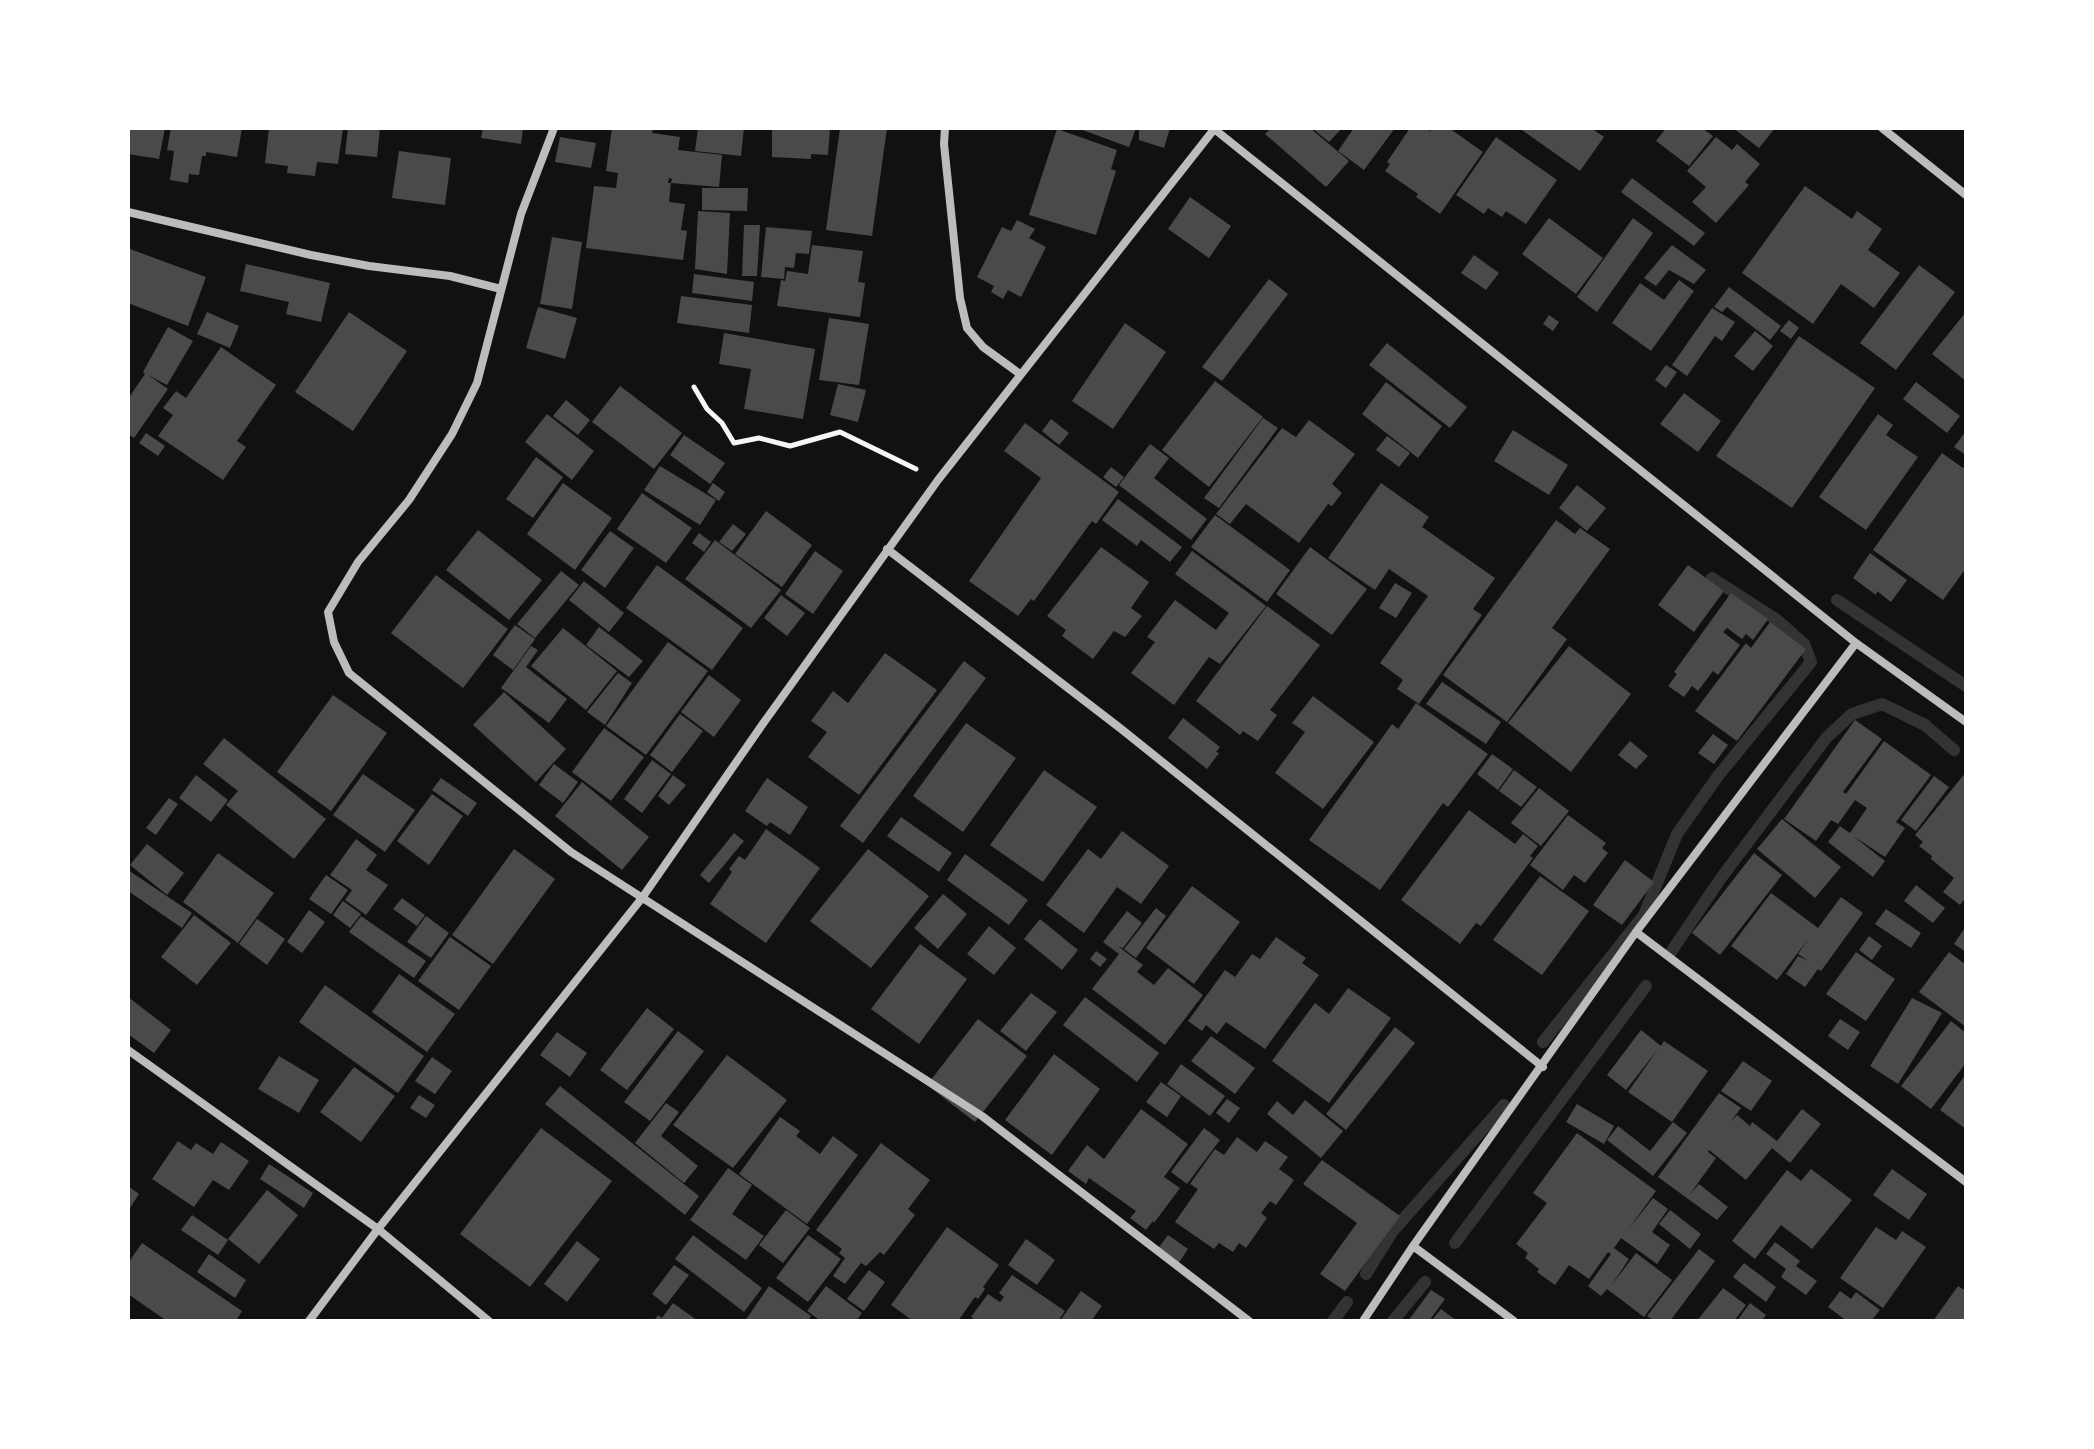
<svg xmlns="http://www.w3.org/2000/svg" width="2094" height="1449" viewBox="0 0 2094 1449" font-family="Figtree,sans-serif">
  <rect width="100%" height="100%" fill="#111"/>
  <g fill="none" stroke-linecap="round" stroke-linejoin="round">
    <path stroke="#333" stroke-width="12" d="M1837 600 1966 686
      M1671 952 1721 878 1827 737 1852 714 1882 704 1925 725 1954 750
      M1543 1042 1644 915 1677 834 1718 776 1811 662 1804 644 1777 620 1712 578
      M1455 1243 1646 986
      M1366 1274 1392 1232 1504 1105
      M1333 1321 1347 1302
      M1393 1321 1425 1282"/>
  </g>
  <path fill="#4a4a4a" d="M128 128H165L159 159 128 154Z
    M171 128H242L237 157 206 152V156H202L199 175 189 174 188 183 170 180 174 151 167 150Z
    M269 128H343L338 164 317 162 315 176 287 173 288 166 265 163Z
    M348 128H380L377 157 345 154Z
    M483 128H523L521 144 481 138Z
    M612 128H653L652 133 680 137 678 150 722 155 719 187 671 183 672 179 669 178 668 183H671L669 202 685 204 681 230 687 231 683 260 586 248 594 186 616 188 618 173 606 171Z
    M698 128H744L741 156 695 151Z
    M772 128H830L828 155 811 154V159L772 157Z
    M840 128H887L872 236 826 230Z
    M1077 128H1136L1129 147Z
    M1139 128H1170L1164 148 1139 140Z
    M1271 128H1310L1349 161 1326 187 1265 134Z
    M1312 128H1342L1329 142Z
    M1354 128H1395L1364 170 1338 151Z
    M1410 128H1425L1430 131 1432 128H1449L1483 152 1440 214 1416 197 1418 194 1385 171 1390 164 1387 162Z
    M1519 128H1591L1604 137 1580 171Z
    M1666 128H1702L1713 136 1689 166 1656 141Z
    M1733 128H1775L1759 148Z
    M1057 129 1117 150 1111 169 1116 171 1096 235 1029 215Z
    M560 137 596 143 591 168 555 162Z
    M1496 137 1557 180 1526 224 1506 211 1502 217 1488 208 1484 214 1456 195Z
    M1716 137 1732 150 1737 144 1760 164 1745 182 1749 185 1716 223 1692 202 1706 187 1687 171Z
    M399 151 451 158 445 205 392 198Z
    M1632 178 1705 233 1694 246 1621 192Z
    M1805 186 1852 219 1857 211 1882 229 1868 250 1900 273 1874 308 1841 284 1813 324 1742 273Z
    M702 188H748L747 211 702 210Z
    M1190 197 1231 226 1209 258 1168 229Z
    M698 211 730 213 727 274 695 269Z
    M1549 218 1603 258 1576 294 1522 254Z
    M1633 218 1653 233 1597 312 1577 297Z
    M1017 220 1035 229 1029 238 1046 247 1021 297 1008 290 1003 299 991 292 994 286 977 277 1002 227 1011 231Z
    M744 225H760L757 276H742Z
    M766 227 812 231 809 254 796 253 794 268 785 267 784 279 761 277Z
    M552 237 582 242 572 309 540 304Z
    M812 245 863 251 858 282 865 283 860 317 777 306 781 280 785 281 787 271 808 274Z
    M1672 245 1706 270 1694 284 1669 270 1656 286 1644 278Z
    M130 249 206 277 188 326 128 303Z
    M1474 255 1499 273 1486 290 1461 273Z
    M246 264 330 283 321 322 286 314 289 302 240 291Z
    M1919 265 1955 292 1896 370 1860 343Z
    M694 274 754 282 752 301 692 293Z
    M1269 279 1288 294 1222 381 1202 367Z
    M1679 280 1694 291 1651 351 1612 323 1640 283 1664 300Z
    M1729 287 1781 326 1770 340 1727 307 1722 312 1714 307Z
    M681 296 752 305 749 333 677 323Z
    M538 307 577 318 565 359 526 348Z
    M1712 308 1735 322 1722 341 1715 336 1687 376 1672 365Z
    M207 312 239 326 230 348 197 334Z
    M349 312 407 351 353 431 295 392Z
    M1966 312V381L1932 354Z
    M1549 315 1559 322 1553 331 1543 324Z
    M829 318 869 324 859 385 819 380Z
    M1789 320 1799 328 1791 339 1780 331Z
    M1125 323 1166 352 1113 429 1072 401Z
    M168 327 193 341 167 385 148 375 168 389 134 438 128 434V399L145 374 143 372Z
    M1755 331 1773 346 1753 371 1734 356Z
    M724 333 815 349 803 419 744 409 751 369 719 364Z
    M1799 336 1875 388 1792 508 1716 456Z
    M1387 343 1467 407 1450 428 1369 365Z
    M221 347 276 385 237 441 246 447 223 480 158 436 173 415 163 408 176 391 186 398Z
    M1666 365 1677 372 1666 388 1655 380Z
    M1215 381 1263 417 1209 487 1162 450Z
    M1386 382 1442 426 1418 458 1362 414Z
    M1916 382 1960 416 1947 433 1903 399Z
    M838 384 866 390 858 422 830 415Z
    M620 386 682 433 654 469 592 422Z
    M1684 393 1721 421 1698 452 1660 424Z
    M566 400 590 420 578 435 553 416Z
    M547 414 594 451 572 480 525 442Z
    M1878 414 1893 425 1886 435 1918 457 1866 530 1819 497Z
    M1263 418 1278 428 1219 508 1204 498Z
    M1051 419 1069 433 1059 445 1042 431Z
    M1309 420 1355 454 1332 484 1342 493 1332 506 1328 504 1299 543 1246 504 1230 524 1216 514 1282 428 1296 437Z
    M1025 423 1119 492 1096 524 1092 521 1034 601 1031 599 1018 616 969 581 1041 478 1004 451Z
    M1513 430 1568 465 1549 495 1494 461Z
    M1966 431V455L1954 447Z
    M146 433 165 446 158 456 139 443Z
    M684 435 725 463 710 484 670 455Z
    M1387 436 1410 453 1399 467 1376 450Z
    M1150 444 1169 458 1154 478 1207 519 1191 540 1119 485Z
    M1942 453 1963 468 1966 463V568L1943 600 1873 550Z
    M536 457 563 477 533 518 506 499Z
    M660 466 716 500 700 525 644 490Z
    M1111 467 1124 477 1116 487 1103 477Z
    M563 483 612 518 575 570 527 534Z
    M713 483 725 492 719 501 707 492Z
    M1381 483 1429 517 1422 527 1495 578 1473 609 1482 615 1419 704 1397 689 1403 680 1380 663 1428 596 1389 569 1375 590 1328 558Z
    M1577 485 1606 508 1587 531 1559 508Z
    M642 493 692 528 666 563 617 529Z
    M1118 499 1182 547 1170 562 1141 540 1137 546 1102 520Z
    M766 511 812 545 782 587 735 554Z
    M1215 515 1290 570 1267 602 1191 547Z
    M1556 520 1575 534 1580 528 1610 549 1552 628 1567 639 1507 722 1443 675Z
    M733 524 746 534 732 551 719 542Z
    M478 530 542 580 509 620 446 570Z
    M610 531 634 548 605 588 581 570Z
    M699 533 711 542 704 552 692 543Z
    M715 540 781 590 751 628 685 579Z
    M1101 547 1149 582 1131 608 1142 616 1125 637 1114 631 1093 659 1062 636 1066 630 1047 616Z
    M1310 547 1367 589 1332 635 1276 594Z
    M815 551 843 571 813 614 785 594Z
    M1192 551 1266 606 1220 664 1209 657 1174 705 1131 673 1155 642 1147 637 1175 600 1216 630 1229 613 1175 574Z
    M1870 553 1907 580 1891 602 1877 591 1876 595 1853 578Z
    M657 565 743 628 712 670 626 608Z
    M1688 565 1724 591 1694 632 1658 605Z
    M561 571 579 585 535 638 517 624Z
    M436 575 508 629 463 688 391 633Z
    M584 581 624 613 609 632 569 600Z
    M1395 583 1412 593 1396 618 1379 608Z
    M1731 593 1768 619 1753 640 1746 634 1742 639 1727 628 1723 632 1740 645 1718 675 1713 671 1698 691 1692 686 1684 697 1668 686 1677 674 1674 672Z
    M781 595 805 613 787 636 764 618Z
    M1267 606 1320 645 1270 710 1277 715 1258 741 1243 731 1240 735 1196 701Z
    M1770 622 1806 649 1737 741 1695 711 1746 643 1751 648Z
    M515 625 535 639 513 670 493 655Z
    M599 627 643 661 629 677 586 645Z
    M563 628 617 671 586 710 531 666Z
    M668 642 708 671 646 755 606 726Z
    M531 646 538 650 526 667 567 699 549 723 501 688Z
    M1569 646 1631 694 1571 772 1508 723Z
    M885 653 937 690 859 795 808 757 827 732 811 721 833 691 848 703Z
    M964 661 986 678 863 843 840 826Z
    M618 673 632 683 605 725 587 712Z
    M709 675 741 700 714 737 681 712Z
    M1442 682 1501 722 1486 744 1426 704Z
    M504 692 566 749 536 782 473 725Z
    M333 695 387 733 331 811 277 772Z
    M1313 696 1374 742 1323 809 1275 773 1305 732 1292 723Z
    M1416 703 1488 754 1448 807 1443 803 1380 890 1309 840 1392 724 1398 729Z
    M680 714 703 731 672 772 650 755Z
    M1183 718 1220 747 1216 752 1219 753 1207 769 1168 738Z
    M1855 720 1882 739 1843 792 1846 794 1884 741 1931 775 1896 822 1905 828 1885 857 1853 836 1885 861 1873 877 1828 842 1840 826 1850 833 1867 808 1855 800 1838 824 1831 820 1816 841 1784 819Z
    M966 723 1016 758 963 832 913 796Z
    M604 728 644 757 611 801 572 772Z
    M1713 734 1728 745 1714 764 1698 753Z
    M224 738 326 819 294 859 226 805 238 791 203 764Z
    M1630 741 1648 756 1636 769 1618 755Z
    M1492 754 1513 769 1498 790 1477 774Z
    M652 760 671 774 642 813 624 799Z
    M554 764 578 782 563 803 539 785Z
    M1044 770 1097 807 1043 882 990 845Z
    M1514 770 1537 787 1521 807 1499 791Z
    M1966 772V897L1960 905 1943 892 1954 878 1931 859 1932 856 1919 846 1923 842 1915 835Z
    M363 774 415 810 385 852 333 815Z
    M196 775 228 800 211 822 179 798Z
    M673 775 686 785 669 805 658 796Z
    M1934 776 1949 787 1916 831 1901 820Z
    M441 778 477 803 468 816 432 790Z
    M767 778 808 807 790 835 770 822 767 826 745 811Z
    M582 782 649 837 622 870 555 816Z
    M1539 788 1569 811 1541 846 1511 823Z
    M432 794 463 816 429 865 397 841Z
    M169 798 178 804 156 835 146 828Z
    M1469 810 1515 844 1523 834 1538 846 1530 856 1533 858 1481 926 1476 923 1460 944 1401 900Z
    M1568 815 1606 843 1602 848 1608 853 1585 883 1574 875 1563 890 1530 865Z
    M901 817 952 853 939 872 887 836Z
    M1782 819 1841 867 1815 898 1757 849Z
    M766 829 820 868 766 943 710 904 732 872 729 869 739 856 745 860Z
    M1122 831 1169 866 1141 904 1117 887 1084 933 1046 905 1088 849 1101 859Z
    M734 833 744 841 709 883 700 875Z
    M356 839 377 855 366 870 388 885 366 915 345 900 352 890 330 875Z
    M147 844 184 873 167 895 130 865Z
    M514 849 555 879 493 964 452 935Z
    M868 849 929 896 871 968 810 921Z
    M218 853 274 893 238 943 183 902Z
    M1754 853 1782 875 1720 955 1692 933Z
    M965 854 1028 900 1009 925 947 880Z
    M1625 860 1654 882 1622 925 1593 905Z
    M128 870 192 913 182 928 128 891Z
    M326 875 348 890 331 914 309 899Z
    M1540 876 1589 911 1542 975 1493 940Z
    M1916 885 1945 908 1933 923 1904 901Z
    M1192 886 1240 922 1194 984 1146 948Z
    M1771 893 1818 928 1841 897 1863 913 1821 971 1818 969 1805 987 1786 974 1798 956 1808 961 1798 954 1809 938 1777 980 1731 946Z
    M943 894 967 914 938 949 914 928Z
    M402 898 425 915 417 926 393 909Z
    M343 901 361 914 350 928 333 915Z
    M1156 908 1166 916 1136 958 1124 949Z
    M1886 909 1921 933 1911 948 1875 924Z
    M309 910 325 922 302 953 287 942Z
    M1127 911 1142 923 1123 948 1119 947 1143 965 1137 972 1154 985 1168 968 1203 995 1165 1045 1092 989 1119 954 1103 942Z
    M194 915 231 943 197 985 161 957Z
    M361 916 426 961 414 978 349 932Z
    M426 916 449 933 431 958 407 942Z
    M257 919 285 939 267 965 239 944Z
    M1040 919 1078 950 1062 970 1024 939Z
    M989 926 1016 948 994 975 967 954Z
    M1966 926V952L1954 944Z
    M1869 936 1882 946 1872 960 1859 950Z
    M450 937 491 966 459 1010 418 981Z
    M1276 937 1306 958 1302 963 1319 975 1265 1049 1226 1022 1217 1034 1206 1025 1202 1031 1188 1021 1225 970 1235 977 1252 954 1260 959Z
    M920 944 967 979 919 1044 871 1009Z
    M1096 951 1107 959 1100 967 1090 959Z
    M1856 952 1895 979 1866 1021 1826 994Z
    M1949 952 1966 965V1027L1919 992Z
    M399 974 455 1014 427 1052 372 1012Z
    M325 985 424 1056 398 1093 299 1022Z
    M1348 988 1391 1018 1329 1103 1272 1061 1315 1003 1329 1014Z
    M1031 993 1057 1012 1026 1051 1000 1031Z
    M128 997 171 1030 154 1053 128 1034Z
    M1085 997 1159 1053 1137 1082 1063 1025Z
    M1912 998 1942 1013 1898 1084 1870 1066Z
    M647 1008 674 1029 627 1090 600 1070Z
    M978 1019 1027 1056 975 1122 927 1085Z
    M1840 1019 1860 1032 1848 1050 1828 1036Z
    M1951 1021 1966 1033V1063L1931 1109 1901 1086Z
    M1395 1027 1415 1043 1346 1130 1326 1114Z
    M1641 1030 1661 1046 1664 1041 1708 1071 1672 1122 1628 1092 1658 1049 1626 1090 1607 1075Z
    M678 1031 704 1051 650 1121 624 1102Z
    M557 1032 587 1053 570 1077 540 1055Z
    M1211 1036 1255 1068 1235 1094 1191 1061Z
    M1054 1054 1100 1089 1052 1155 1005 1120Z
    M727 1055 787 1100 733 1168 673 1125Z
    M279 1056 319 1080 299 1113 258 1089Z
    M432 1057 452 1071 435 1094 415 1081Z
    M1743 1061 1772 1081 1751 1111 1721 1091Z
    M1181 1064 1225 1096 1210 1116 1167 1084Z
    M354 1067 395 1096 361 1142 320 1112Z
    M1966 1074V1129L1940 1110Z
    M1161 1082 1181 1096 1167 1117 1146 1102Z
    M560 1086 699 1196 685 1215 545 1104Z
    M1719 1093 1741 1108 1730 1122 1737 1115 1750 1126 1752 1122 1777 1141 1802 1109 1821 1124 1790 1163 1772 1148 1746 1180 1709 1150 1708 1152 1716 1158 1690 1194 1699 1184 1728 1207 1717 1220 1658 1177Z
    M419 1095 435 1105 426 1118 410 1108Z
    M1227 1099 1240 1108 1229 1123 1216 1113Z
    M1305 1100 1343 1131 1321 1158 1267 1114 1277 1101 1293 1115Z
    M666 1103 679 1112 661 1136 698 1166 684 1183 635 1143Z
    M1577 1104 1614 1126 1604 1144 1566 1122Z
    M1141 1109 1188 1144 1164 1177 1180 1188 1154 1223 1153 1221 1146 1230 1130 1218 1136 1211 1089 1178 1086 1184 1068 1171 1087 1145 1104 1159Z
    M780 1117 800 1131 796 1136 820 1154 833 1136 858 1155 807 1224 739 1174Z
    M1673 1122 1687 1133 1653 1176 1607 1140 1618 1126 1650 1151Z
    M541 1128 612 1181 530 1287 460 1234Z
    M1204 1128 1220 1140 1187 1184 1171 1172Z
    M1577 1133 1656 1191 1628 1230 1653 1198 1668 1209 1652 1232 1670 1245 1657 1264 1621 1238 1614 1248 1629 1259 1611 1286 1636 1253 1672 1280 1644 1317 1607 1289 1601 1296 1588 1286 1611 1254 1608 1252 1589 1279 1569 1265 1555 1285 1537 1272 1539 1269 1525 1258 1528 1253 1516 1244 1547 1203 1533 1193Z
    M1237 1137 1257 1152 1265 1141 1288 1157 1279 1169 1294 1180 1276 1205 1270 1201 1261 1213 1267 1218 1246 1248 1239 1243 1233 1252 1219 1243 1214 1249 1175 1222 1198 1189 1190 1184 1215 1149 1224 1155Z
    M178 1141 191 1150 196 1143 213 1154 221 1142 249 1161 229 1190 213 1180 194 1207 152 1179Z
    M881 1143 930 1180 908 1209 915 1215 884 1255 880 1252 866 1266 861 1263 845 1284 833 1276 845 1258 839 1253 842 1249 816 1230Z
    M1322 1160 1400 1216 1345 1291 1320 1274 1357 1223 1303 1184Z
    M269 1164 313 1193 304 1208 260 1179Z
    M728 1168 752 1185 732 1214 764 1236 746 1260 690 1220Z
    M1811 1169 1852 1200 1812 1249 1781 1225 1755 1259 1732 1241 1787 1170 1801 1181Z
    M1892 1169 1927 1194 1909 1220 1873 1195Z
    M128 1186 139 1194 128 1211Z
    M267 1190 298 1215 259 1264 228 1239Z
    M786 1210 810 1228 783 1263 759 1245Z
    M1670 1210 1701 1234 1690 1249 1659 1224Z
    M192 1215 228 1240 218 1255 181 1230Z
    M947 1227 999 1265 983 1287 985 1289 978 1299 975 1297 958 1321H913L891 1305Z
    M1876 1227 1896 1240 1902 1231 1926 1247 1883 1308 1840 1278Z
    M693 1235 762 1288 744 1312 675 1259Z
    M808 1235 841 1259 808 1302 776 1278Z
    M1168 1235 1188 1249 1178 1264 1157 1250Z
    M1026 1239 1055 1260 1037 1285 1008 1265Z
    M577 1241 600 1259 567 1302 544 1284Z
    M1775 1242 1800 1261 1796 1266 1817 1281 1806 1295 1781 1277 1786 1269 1766 1254Z
    M142 1243 242 1311 236 1321H167L128 1294V1263Z
    M1699 1249 1715 1261 1670 1321H1654L1647 1316Z
    M209 1254 246 1280 235 1298 197 1272Z
    M1744 1263 1776 1287 1766 1302 1733 1277Z
    M674 1265 689 1275 666 1305 652 1294Z
    M869 1270 885 1282 864 1311 847 1299Z
    M1012 1275 1065 1311 1058 1321H977L971 1317 988 1294 1000 1302 1004 1297 999 1293Z
    M769 1286 811 1316 808 1321H745Z
    M826 1286 862 1313 856 1321H821L807 1311Z
    M1958 1286 1966 1291V1321H1933Z
    M1723 1288 1746 1305 1734 1321H1697Z
    M1431 1290 1445 1299 1429 1321H1408Z
    M1081 1291 1102 1306 1091 1321H1060Z
    M1840 1291 1851 1299 1856 1292 1880 1310 1871 1321H1847L1828 1307Z
    M673 1303 698 1321H654L658 1315 662 1318Z
    M1750 1303 1766 1315 1761 1321H1737Z
    M1441 1309 1457 1321H1431Z"/>
  <g fill="none" stroke-linecap="round" stroke-linejoin="round">
    <path stroke="#f5f5f5" stroke-width="5" d="M694 387 707 409 722 423 734 443 759 438 790 446 840 432 916 469"/>
    <path stroke="#bcbcbc" stroke-width="8" d="M554 128 521 214 477 383 452 434 409 500 358 562 328 612 334 642 349 673 571 852 982 1116 1249 1321
      M945 128 944 144 960 298 967 328 983 347 1020 374
      M1213 128 1856 643 1966 722
      M1882 128 1966 195
      M128 212 311 255 369 266 450 276 501 289
      M887 549 1120 728 1543 1067
      M1636 932 1966 1182
      M128 1050 378 1229 489 1321
      M1413 1246 1514 1321
      M309 1321 378 1229 642 898 762 725 938 480 1215 128
      M1363 1321 1413 1246 1636 932 1856 643"/>
  </g>
  <rect width="2094" height="1449" fill="none" stroke="#ffffff" stroke-width="260"/>
</svg>
